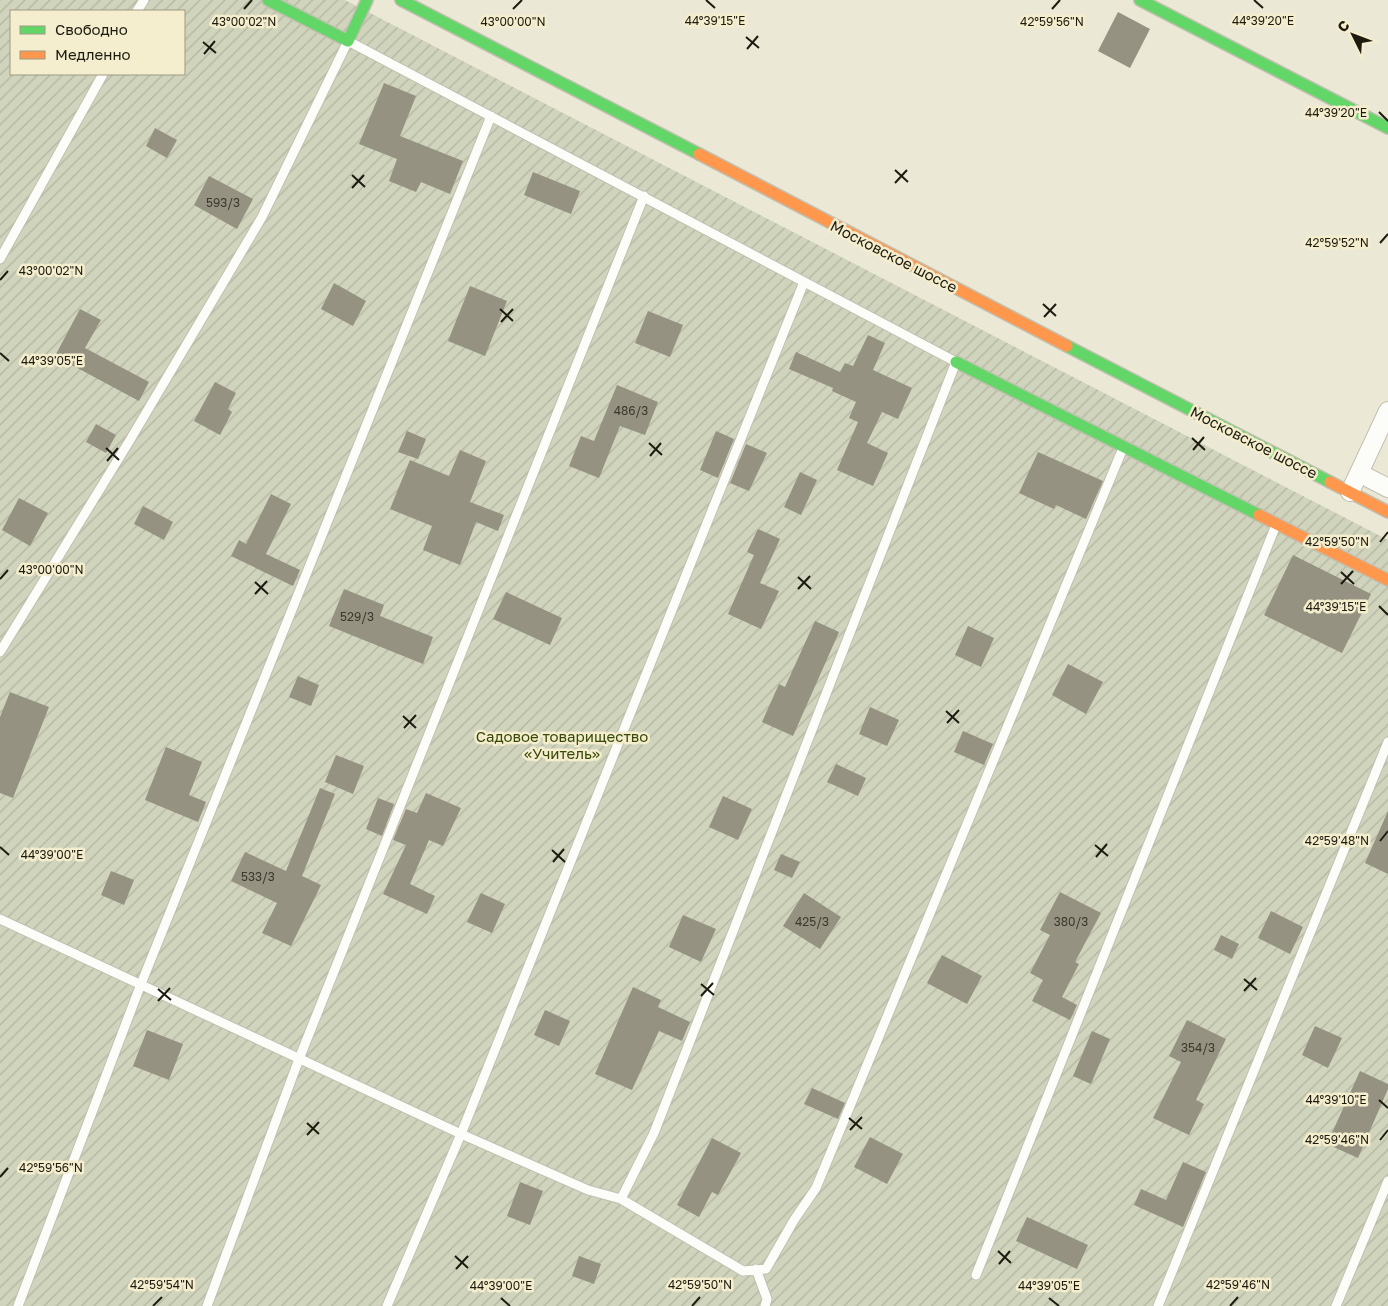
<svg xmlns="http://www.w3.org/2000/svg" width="1388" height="1306" viewBox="0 0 1388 1306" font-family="'Golos Text',sans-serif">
  <defs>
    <pattern id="garden-furrows" width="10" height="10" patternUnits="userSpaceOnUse" patternTransform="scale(1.25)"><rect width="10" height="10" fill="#d0d4bc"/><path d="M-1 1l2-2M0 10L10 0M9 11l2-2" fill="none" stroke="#b2b5a0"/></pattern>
  </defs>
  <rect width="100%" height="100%" fill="#ece8d6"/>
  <path fill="url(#garden-furrows)" fill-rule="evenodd" d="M0 0H345L1388 540V1306H0ZM11 11H184V74H11Z"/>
  <path fill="#959282" d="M1118 12 1150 29 1130 68 1098 51Z
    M384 83 416 96 400 136 463 161 450 194 421 182 416 192 389 181 397 159 359 144Z
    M155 128 177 140 167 158 146 146Z
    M533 172 580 191 571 214 524 195Z
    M209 176 253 199 237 229 194 205Z
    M334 283 366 301 353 326 321 309Z
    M470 286 507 301 485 356 448 341Z
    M80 309 101 320 85 348 149 382 139 401 55 356Z
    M648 311 683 325 670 357 635 343Z
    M868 335 885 343 873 370 912 388 898 419 882 412 867 443 888 453 873 486 837 470 858 422 849 418 856 402 832 391 833 388 789 369 796 352 840 372 845 363 853 366Z
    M215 382 236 393 228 409 232 412 220 435 194 421Z
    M617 385 658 402 645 435 620 426 599 478 569 466 581 436 594 441Z
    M96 424 116 435 106 453 86 442Z
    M407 431 426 439 418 459 398 452Z
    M716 431 734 439 718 478 700 470Z
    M746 444 767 453 749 491 730 483Z
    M460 450 486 461 470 502 504 515 498 531 476 522 460 565 423 550 432 526 390 509 410 460 449 476Z
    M1038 452 1103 481 1086 519 1056 505 1054 509 1019 493Z
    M800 472 817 480 801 515 784 507Z
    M271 494 291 504 266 554 300 570 293 586 231 556 239 540 246 544Z
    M19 498 48 513 30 546 2 530Z
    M143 506 173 522 164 540 134 524Z
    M758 529 780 539 760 583 779 591 761 629 728 614 754 555 747 552Z
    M1293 555 1371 594 1342 653 1264 615Z
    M344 589 384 605 380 616 433 637 423 664 329 626Z
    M506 592 562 618 550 645 493 619Z
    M815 621 839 632 793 736 762 722 779 684 785 687Z
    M968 626 994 638 981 667 955 655Z
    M1068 664 1103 682 1086 714 1052 695Z
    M298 676 319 685 311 706 289 697Z
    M10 692 49 707 13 798 0 793V717Z
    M870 707 899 720 887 746 859 734Z
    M963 731 993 744 984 765 954 752Z
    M166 747 202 762 189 795 206 802 198 822 145 800Z
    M336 755 364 766 353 794 325 782Z
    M836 764 866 778 858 796 827 782Z
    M320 788 335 794 302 876 321 885 291 946 262 933 277 903 231 881 245 852 286 871Z
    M426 793 461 808 443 846 429 840 410 884 435 896 427 914 383 894 406 845 393 840 406 809 417 813Z
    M723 796 752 809 738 840 709 827Z
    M378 798 394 804 382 836 366 829Z
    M1388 811V874L1365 863Z
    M781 854 800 862 792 878 774 870Z
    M111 871 134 880 124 905 101 895Z
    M1060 892 1101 913 1075 962 1079 964 1062 997 1077 1005 1070 1020 1032 1001 1043 980 1030 973 1050 935 1040 930Z
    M481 893 505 904 492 933 467 922Z
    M804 893 841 917 820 949 783 926Z
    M1271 911 1303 927 1290 954 1258 938Z
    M683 915 716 929 701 962 669 947Z
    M1221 935 1239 944 1232 959 1214 950Z
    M942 955 982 976 967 1004 927 983Z
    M633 987 661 1000 658 1007 690 1022 682 1041 659 1031 632 1090 595 1074Z
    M545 1010 570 1021 559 1046 534 1035Z
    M1187 1020 1226 1039 1196 1100 1204 1104 1189 1135 1153 1118 1181 1062 1169 1056Z
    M1315 1026 1342 1038 1328 1068 1302 1055Z
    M147 1030 183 1044 169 1080 133 1066Z
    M1092 1031 1110 1039 1091 1084 1073 1076Z
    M1360 1071 1388 1084V1089L1358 1158 1327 1144Z
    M812 1088 845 1103 838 1119 804 1104Z
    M870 1137 903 1154 887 1184 854 1167Z
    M712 1138 741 1153 718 1195 712 1192 699 1217 677 1205Z
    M1183 1162 1206 1172 1183 1227 1134 1205 1141 1189 1166 1200Z
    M520 1182 543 1191 530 1225 507 1216Z
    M1027 1217 1088 1245 1077 1269 1016 1241Z
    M579 1256 601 1264 594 1284 572 1276Z"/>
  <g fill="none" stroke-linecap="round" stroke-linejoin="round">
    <defs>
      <path id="lane" d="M137 11 144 0
        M0 259 103 74
        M0 652 130 440 262 217 348 41 956 362 654 1133 621 1199
        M0 919 461 1134 588 1190 621 1199 743 1271 766 1269 794 1220 816 1188 1123 448
        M756 1269 767 1299 765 1306
        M976 1275 1276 525
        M18 1306 141 984 491 116
        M207 1306 299 1059 644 196
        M387 1306 461 1134 804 282
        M1158 1306 1388 742
        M1336 1306 1388 1181"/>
      <path id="street" d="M1359 473 1388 488
        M1350 492 1388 411"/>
      <path id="fast" d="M268 0 348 41 367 0
        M401 0 699 154
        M1140 0 1388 128
        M1067 346 1330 482
        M956 362 1259 515"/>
      <path id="slow" d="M699 154 1067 346
        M1330 482 1388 512
        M1259 515 1388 580"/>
    </defs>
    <use href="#lane" stroke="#c2bfb1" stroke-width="11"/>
    <use href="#street" stroke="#c2bfb1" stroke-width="20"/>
    <use href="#fast" stroke="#c2bfb1" stroke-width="14"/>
    <use href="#slow" stroke="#c2bfb1" stroke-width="14"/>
    <use href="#lane" stroke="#fcfcf9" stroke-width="9"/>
    <use href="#street" stroke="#fcfcf9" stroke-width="18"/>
    <use href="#fast" stroke="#63d668" stroke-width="11"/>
    <use href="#slow" stroke="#ff974d" stroke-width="11"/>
  </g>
  <path fill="none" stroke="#1d1b0f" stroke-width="2" d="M706 0 715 8M1254 0 1263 8M244 9 252 0M513 9 522 0M1052 9 1060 0M746 37 759 48M203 42 216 53M747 49 758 36M204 54 215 41M1379 112 1388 121M895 170 908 182M352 175 365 187M895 183 907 170M352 188 364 175M1380 243 1388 234M0 280 8 271M1043 304 1056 316M500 309 513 321M1044 317 1056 304M501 322 513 309M0 353 9 361M1192 438 1205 450M649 443 662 455M106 448 119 460M1193 450 1204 437M650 456 661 443M107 461 118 448M1380 542 1388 532M1341 572 1354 584M798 577 811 589M0 579 8 570M255 582 268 594M1341 584 1353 571M798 589 810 576M255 594 267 581M1379 606 1388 615M946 711 959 723M403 716 416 728M947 723 959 710M404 728 416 715M1380 841 1388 831M1095 845 1108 856M0 847 9 855M552 850 565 862M1096 857 1107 844M553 862 564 849M1244 979 1257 990M701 984 714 995M158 989 171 1000M1244 991 1256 978M701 996 713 983M158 1001 170 988M1379 1100 1388 1108M849 1118 862 1129M307 1123 319 1134M850 1130 862 1117M307 1135 319 1122M1380 1140 1388 1130M0 1177 8 1168M998 1251 1011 1263M455 1256 468 1268M999 1264 1010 1251M456 1269 468 1256M501 1298 510 1306M1049 1298 1059 1306M153 1306 162 1297M692 1306 700 1297M1230 1306 1238 1297"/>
  <g text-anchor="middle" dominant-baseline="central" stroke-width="5" stroke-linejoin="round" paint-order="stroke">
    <g font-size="12" fill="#3b392c">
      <text x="223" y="202">593/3</text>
      <text x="631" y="410">486/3</text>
      <text x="357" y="616">529/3</text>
      <text x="258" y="876">533/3</text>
      <text x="812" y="921">425/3</text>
      <text x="1071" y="921">380/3</text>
      <text x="1198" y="1047">354/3</text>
    </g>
    <g font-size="15" fill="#1d1b0f" stroke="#f4eece">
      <text transform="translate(894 256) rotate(27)">Московское шоссе</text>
      <text transform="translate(1254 442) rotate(27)">Московское шоссе</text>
    </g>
    <g font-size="15" fill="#374807" stroke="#f4eece">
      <text x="562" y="736">Садовое товарищество<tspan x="562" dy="17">«Учитель»</tspan></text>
    </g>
  </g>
  <g font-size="12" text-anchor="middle" fill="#1d1b0f" stroke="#f4eece" stroke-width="5" stroke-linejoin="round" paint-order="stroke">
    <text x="715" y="25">44°39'15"E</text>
    <text x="1263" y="25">44°39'20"E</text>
    <text x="244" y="26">43°00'02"N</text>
    <text x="513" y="26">43°00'00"N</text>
    <text x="1052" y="26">42°59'56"N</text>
    <text x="1336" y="117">44°39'20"E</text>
    <text x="1337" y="247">42°59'52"N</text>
    <text x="51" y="275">43°00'02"N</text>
    <text x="52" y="365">44°39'05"E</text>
    <text x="1337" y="546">42°59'50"N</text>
    <text x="51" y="574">43°00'00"N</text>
    <text x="1336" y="611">44°39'15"E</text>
    <text x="1337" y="845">42°59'48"N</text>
    <text x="52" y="859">44°39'00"E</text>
    <text x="1336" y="1104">44°39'10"E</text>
    <text x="1337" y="1144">42°59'46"N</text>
    <text x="51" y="1172">42°59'56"N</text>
    <text x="162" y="1289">42°59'54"N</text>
    <text x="700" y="1289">42°59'50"N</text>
    <text x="1238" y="1289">42°59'46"N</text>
    <text x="501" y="1290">44°39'00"E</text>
    <text x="1049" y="1290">44°39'05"E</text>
  </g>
  <rect x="10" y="10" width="175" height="65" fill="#f4eece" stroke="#9e9a82"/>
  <rect x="20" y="26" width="25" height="8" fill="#63d668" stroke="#9e9a82"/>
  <text x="55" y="35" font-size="15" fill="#1d1b0f">Свободно</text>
  <rect x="20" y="51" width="25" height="8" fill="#ff974d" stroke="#9e9a82"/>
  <text x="55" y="60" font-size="15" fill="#1d1b0f">Медленно</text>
  <g transform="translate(1353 35) rotate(312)" stroke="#f4eece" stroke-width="4" paint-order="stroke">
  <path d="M0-4L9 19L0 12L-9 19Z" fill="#1d1b0f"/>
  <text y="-8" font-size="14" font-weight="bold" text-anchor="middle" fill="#1d1b0f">С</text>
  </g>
</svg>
